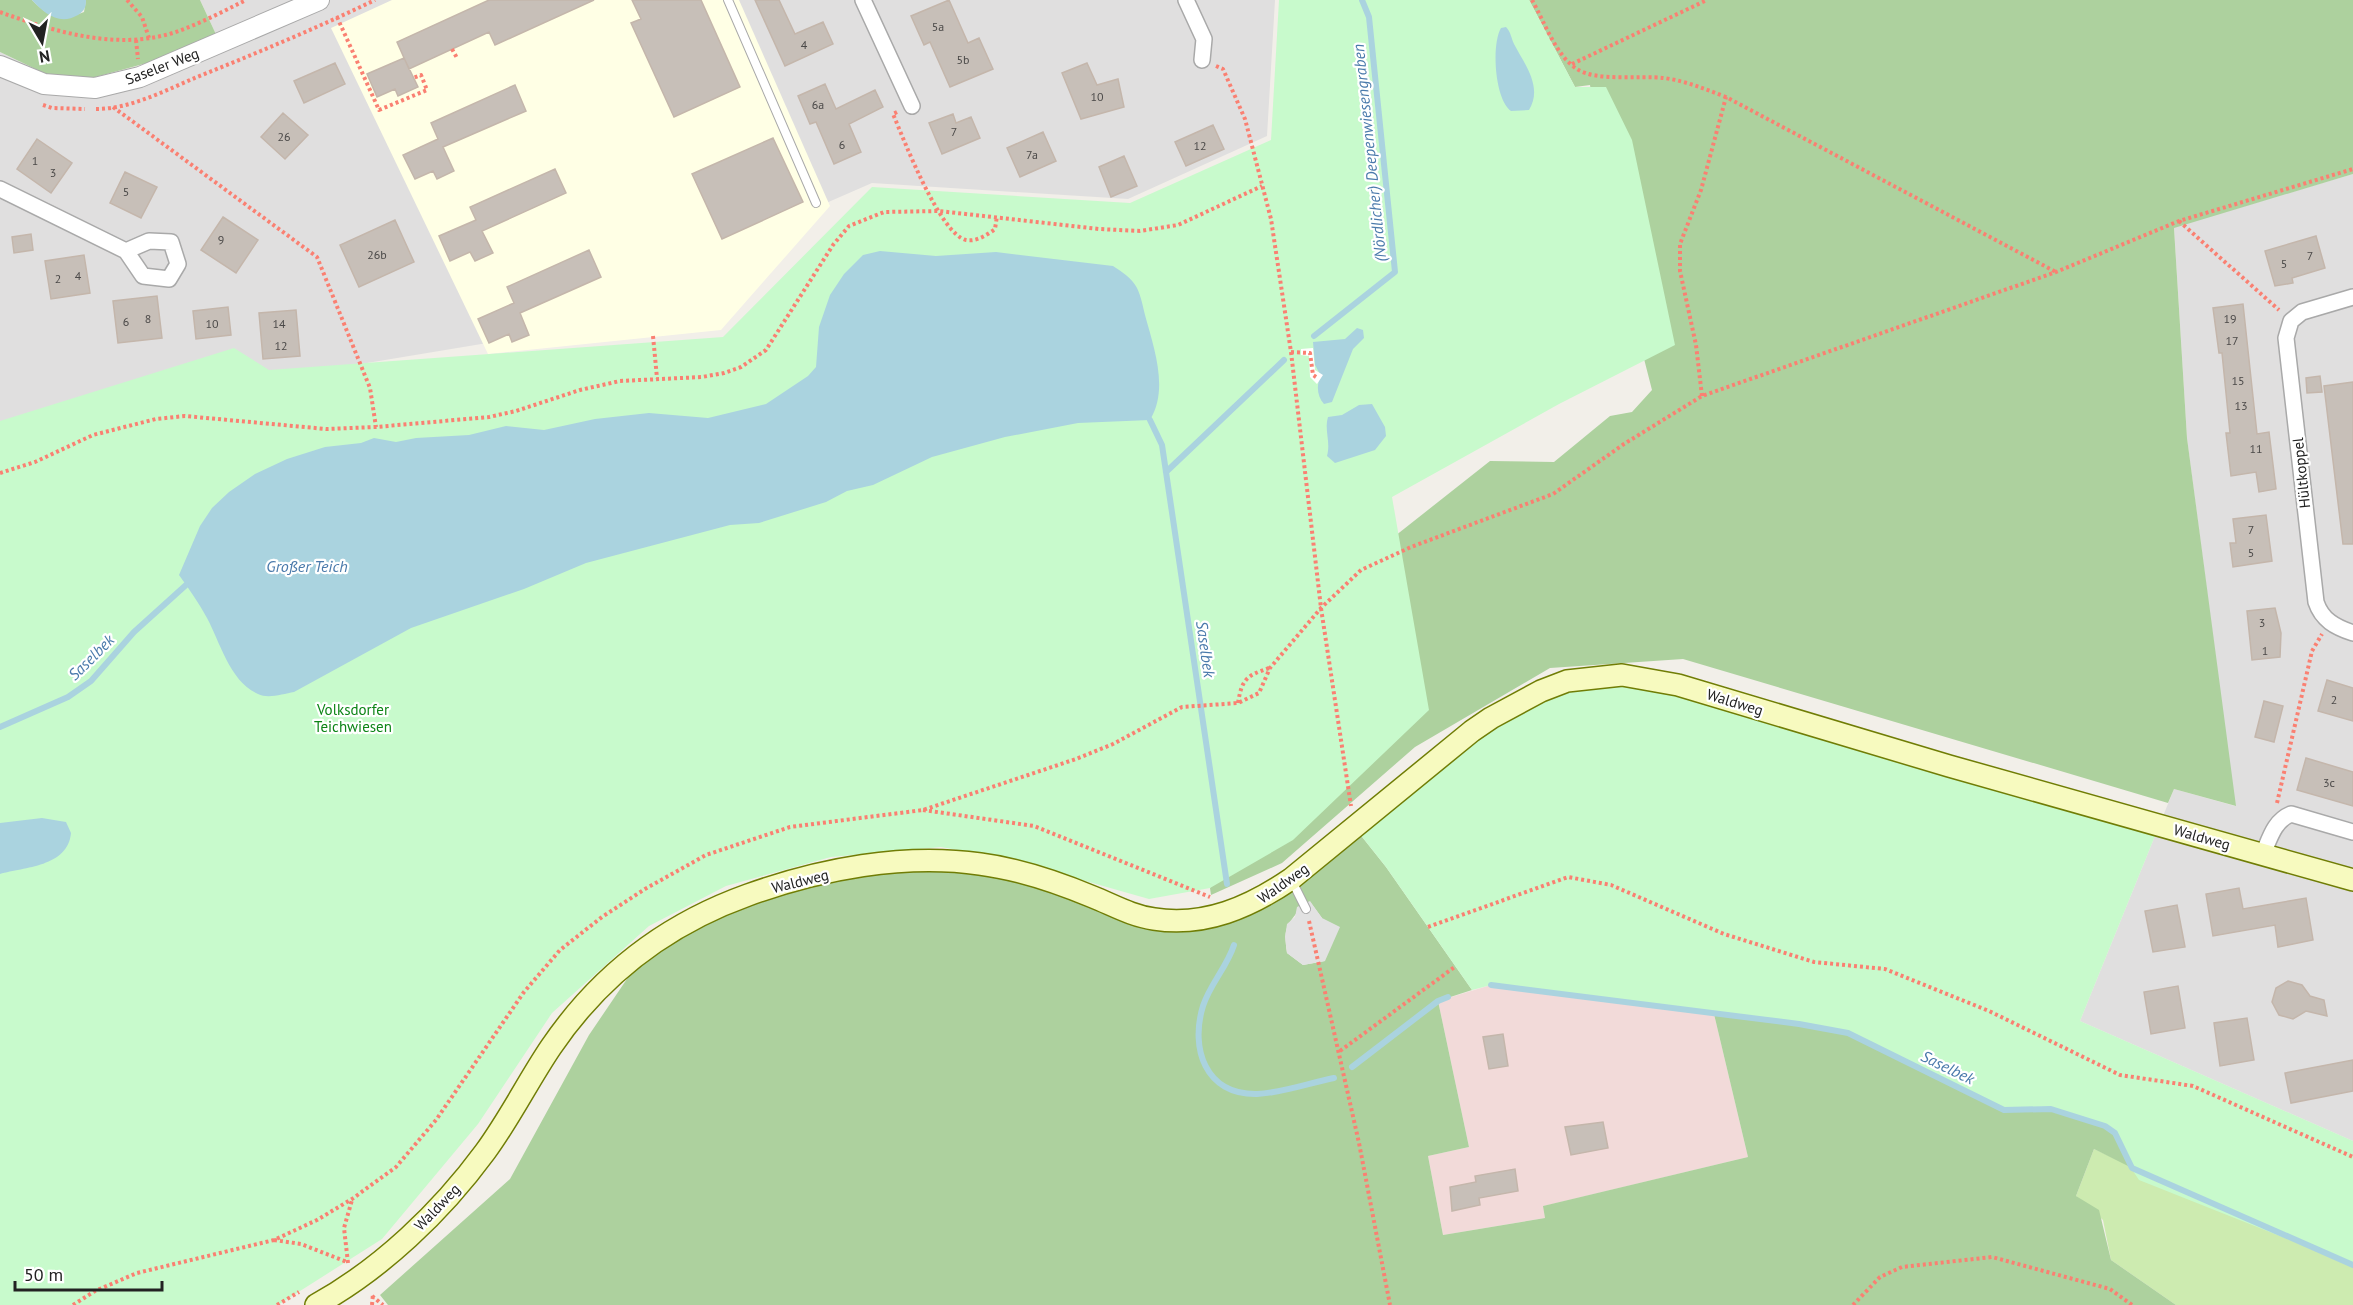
<svg xmlns="http://www.w3.org/2000/svg" width="2353" height="1305" viewBox="0 0 2353 1305" font-family="'PT Sans',sans-serif">
  <rect width="100%" height="100%" fill="#f2efe9"/>
  <path fill="#e0dfdf" d="M200 0H1275L1267 136 1128 199 872 183 517 338 0 424V52L46 74 92 78 134 68 220 43Z
    M2353 174V1141L2080 1021 2174 789 2235 806 2187 438 2174 227Z"/>
  <path fill="#f2dad9" d="M1491 985 1714 1014 1748 1157 1544 1206 1545 1218 1443 1235 1428 1156 1469 1147 1438 1001Z"/>
  <path fill="#ffffe5" d="M392 0H739L830 206 721 330 488 354 331 28Z"/>
  <path fill="#cdebb0" d="M2094 1149 2260 1226 2353 1265V1305H2176L2111 1260 2103 1220 2076 1196Z"/>
  <path fill="#add19e" d="M0 0H32C49 18 61 22 84 12L86 0H200L220 43 92 78 46 74 0 52Z
    M1529 0H2353V174L2174 228 2187 438 2236 806 2174 789 2168 803 1683 659 1550 668 1415 747 1282 863 1211 895 1210 888 1357 566 1490 461 1554 462 1610 416 1632 412 1652 390 1621 269 1590 85 1575 87Z
    M1355 828 1386 867 1472 990 1438 1001 1469 1147 1428 1156 1443 1235 1545 1218 1543 1206 1748 1157 1714 1014 1848 1033 2004 1110 2051 1109 2111 1129 2132 1168 2094 1149 2076 1196 2099 1210 2111 1260 2176 1305H388L380 1295 510 1179 589 1035 650 945 752 894 932 860 1187 920 1290 879 1303 905C1287 926 1283 926 1287 953L1303 965 1325 961 1322 918 1310 902 1304 904 1291 879Z"/>
  <path fill="#c8facc" d="M1279 0H1529L1575 87H1606L1632 140 1675 345 1559 404 1392 497 1429 710 1293 840 1210 888 1149 899 1012 860 941 847 831 857 726 886 649 926 552 1013 478 1124 382 1239 278 1305H0V421L234 348 269 370 723 337 872 187 1130 203 1271 140Z
    M1622 675 2159 826 2080 1021 2353 1141V1265L2139 1180 2125 1159 2115 1133 2105 1126 2051 1109 2004 1110 1848 1033 1799 1024 1491 985 1472 990 1386 867 1355 828 1517 704Z"/>
  <path fill="#e2e2e2" d="M1310 901 1322 918 1340 927 1325 961 1303 965 1287 953 1285 937 1287 924 1295 917 1297 907Z"/>
  <path fill="#aad3df" d="M32 0H86C86 8 84 11 78 15 59 26 44 13 32 0Z
    M1506 27C1511 32 1511 38 1514 44 1525 65 1543 87 1529 110L1511 111C1495 100 1491 45 1501 28Z
    M880 251 936 256 996 252 1113 266C1122 272 1132 278 1137 288 1141 296 1143 307 1145 315 1154 348 1169 389 1150 420L1078 423 1005 437 932 457 873 485 847 491 826 502 759 523 730 525 586 563 524 589 411 628 294 692C283 694 268 699 258 694 230 682 220 642 207 618 199 603 189 589 179 575L200 526 212 508 229 492 255 474 287 459 325 447 361 443 374 438 396 442 416 438 469 435 506 426 544 430 595 419 649 413 708 418 766 404 808 376 816 367 819 327 830 295 844 274 863 255Z
    M1357 328 1363 330 1364 338 1353 349 1332 402 1324 404C1317 396 1316 385 1321 376L1315 365 1313 342 1345 339Z
    M1372 404 1385 427 1386 436 1375 450 1335 463 1327 456C1331 441 1324 431 1328 417L1342 415 1359 405Z
    M42 818 66 822 71 833C68 867 24 867 0 874V823Z"/>
  <path fill="#fff" d="M1313 348 1315 370 1323 375 1317 384 1310 377 1309 356 1301 355V349Z"/>
  <g fill="none" stroke-linecap="round" stroke-linejoin="round">
    <path stroke="#aad3df" stroke-width="6" d="M1314 336 1395 272 1369 17 1362 0
      M1150 420 1162 445 1227 884
      M1166 472 1284 360
      M0 727 68 697 91 681 134 632 186 585
      M1234 945C1227 967 1210 984 1203 1006 1190 1048 1205 1095 1257 1094 1282 1093 1309 1083 1334 1078
      M1491 985 1799 1024 1848 1033 2004 1110 2051 1109 2105 1126 2115 1133 2132 1168 2353 1265
      M1352 1067 1438 1001 1448 997"/>
  </g>
  <path fill="#c7bfb8" stroke="#c4b6ab" stroke-width="1.5" d="M489 0H594L495 45 489 32 409 69 397 42Z
    M632 0H701L740 87 674 117 631 23 641 19Z
    M755 0H779L795 34 823 22 833 44 785 66Z
    M949 0 968 43 979 38 993 69 950 87 930 42 924 45 911 16Z
    M404 58 418 87 398 96 395 89 377 97 367 74Z
    M335 63 345 84 304 103 294 81Z
    M1087 63 1097 85 1118 79 1124 107 1081 119 1062 73Z
    M825 84 836 109 875 90 883 107 849 124 861 152 834 164 816 122 810 124 798 96Z
    M515 85 526 111 443 147 454 171 437 179 433 171 415 179 403 155 438 139 431 123Z
    M283 113 308 135 285 159 261 137Z
    M953 114 956 123 971 117 980 138 942 154 929 123Z
    M1213 125 1224 149 1186 166 1175 142Z
    M1043 132 1056 161 1020 177 1007 148Z
    M773 138 803 202 722 239 692 174Z
    M37 139 72 163 51 193 17 169Z
    M1124 156 1137 186 1111 197 1099 167Z
    M555 169 566 193 482 231 493 253 475 261 470 252 450 261 439 236 476 220 470 207Z
    M125 172 157 187 141 218 110 203Z
    M223 217 258 240 236 273 201 250Z
    M395 220 414 262 359 287 340 245Z
    M31 234 33 250 14 253 12 237Z
    M2316 236 2325 268 2292 278 2293 283 2275 286 2265 251Z
    M589 250 601 277 520 313 529 335 512 342 509 334 489 343 478 319 514 303 507 287Z
    M84 255 90 293 51 299 45 261Z
    M157 296 162 338 118 343 113 301Z
    M2243 304 2257 434 2269 432 2276 489 2259 492 2256 472 2231 476 2226 433H2230L2222 353H2219L2213 308Z
    M228 307 231 335 196 339 193 311Z
    M296 310 300 356 263 359 259 313Z
    M2320 376 2322 392 2307 393 2306 378Z
    M2353 382V544H2343L2324 386Z
    M2266 515 2272 561 2233 567 2230 543H2236L2233 519Z
    M2275 608 2281 633 2280 657 2252 660 2247 611Z
    M2327 680 2353 688V721L2318 711Z
    M2264 701 2283 706 2274 742 2255 737Z
    M2306 758 2353 772V806L2297 790Z
    M2239 888 2243 909 2306 898 2313 940 2278 947 2275 925 2213 936 2206 894Z
    M2177 905 2185 947 2153 952 2145 911Z
    M2288 981 2302 985 2310 996 2324 1000 2327 1016 2306 1011 2293 1019 2279 1015 2272 1002 2276 988Z
    M2178 986 2185 1028 2151 1034 2144 992Z
    M2247 1018 2254 1060 2220 1066 2214 1023Z
    M1503 1034 1508 1066 1489 1069 1483 1037Z
    M2353 1060V1091L2291 1103 2285 1073Z
    M1603 1122 1608 1148 1571 1155 1565 1127Z
    M1515 1169 1518 1191 1479 1198 1480 1205 1452 1211 1450 1187 1476 1182 1475 1176Z"/>
  <g fill="none" stroke-linecap="round" stroke-linejoin="round">
    <defs>
      <path id="service" d="M728 0 816 203
        M1292 881 1306 909"/>
      <path id="minor" d="M863 0 912 106
        M1186 0 1204 39 1202 60
        M0 189 126 251 143 276 169 279 178 264 171 242 149 241 126 251
        M2353 297 2302 312 2291 321 2286 338 2316 602C2322 620 2335 627 2353 633
        M2263 854C2270 838 2274 821 2291 814L2353 832"/>
      <path id="tertiary" d="M0 66 44 84 95 88 140 77 319 0"/>
      <path id="secondary" d="M316 1305C381 1269 441 1212 485 1152 510 1118 528 1081 551 1047 600 975 667 924 748 895 820 869 904 853 980 864 1019 869 1057 882 1093 897 1113 905 1132 916 1154 919 1205 927 1250 907 1291 879L1472 731 1491 718 1541 691 1567 681 1622 675 1678 685 1949 766 2353 880"/>
    </defs>
    <use href="#service" stroke="#a9a9a9" stroke-width="10"/>
    <use href="#minor" stroke="#a9a9a9" stroke-width="18"/>
    <use href="#tertiary" stroke="#a9a9a9" stroke-width="22"/>
    <use href="#secondary" stroke="#707d05" stroke-width="24"/>
    <path stroke="#fa8072" stroke-width="4" stroke-dasharray="3 3" stroke-linecap="butt" d="M127 0 142 17 149 38
      M1532 0C1544 21 1556 56 1577 69 1596 82 1641 75 1664 78 1686 81 1705 89 1726 97L2056 272
      M0 12C58 33 124 53 184 29 205 21 226 10 246 0
      M337 17 379 110 427 90 421 75 413 78
      M136 40 138 59
      M452 49 457 58
      M1572 64 1707 0
      M1216 66 1223 69 1245 119 1271 219 1291 352 1321 608 1351 806
      M43 105 52 108 85 109
      M113 107 317 257 370 388 376 427
      M96 109C131 109 166 90 197 77 257 53 317 28 375 0
      M897 112 893 114C904 140 940 234 966 240 976 242 987 235 995 229L997 216
      M2179 221 2279 310
      M653 336 657 378
      M1291 352 1310 353 1313 375 1316 377
      M1702 396 1696 345 1680 271V244L1701 190 1726 97
      M0 473 35 462 93 435 156 419 185 416 326 429 376 427 489 417 516 411 580 390 620 381 702 377 724 373 741 367 766 350 833 245 849 226 884 212 939 211 1099 229 1140 231 1178 225 1262 186
      M1238 703C1242 679 1246 676 1269 668
      M2277 803 2312 651 2322 634
      M923 810 1034 826 1210 897
      M1309 921 1359 1143 1390 1305
      M1428 927 1568 877 1611 885 1724 934 1814 962 1885 969 1989 1011 2120 1075 2193 1086 2353 1157
      M1340 1051 1456 966
      M274 1240 301 1244 347 1262
      M348 1263 344 1228 352 1200
      M372 1296 383 1305
      M73 1305 95 1291 137 1273 274 1240 317 1220 352 1199 396 1167 436 1120 524 992 560 950 602 917 645 889 706 855 790 827 923 810 1076 759 1113 744 1182 707 1238 703 1259 693 1270 668 1321 608 1361 570 1411 547 1553 494 1624 444 1702 396 2056 272 2179 221 2353 169
      M277 1305 299 1292
      M372 1305 373 1294
      M1853 1305 1880 1277 1902 1267 1992 1257 2110 1289 2132 1305"/>
    <use href="#service" stroke="#fff" stroke-width="8"/>
    <use href="#minor" stroke="#fff" stroke-width="15"/>
    <use href="#tertiary" stroke="#fff" stroke-width="20"/>
    <use href="#secondary" stroke="#f7fabf" stroke-width="21"/>
  </g>
  <g text-anchor="middle" dominant-baseline="central" stroke-width="4.5" stroke-linejoin="round" paint-order="stroke">
    <g font-size="12" fill="#4b4948">
      <text x="938" y="26">5a</text>
      <text x="804" y="44">4</text>
      <text x="963" y="59">5b</text>
      <text x="1097" y="96">10</text>
      <text x="818" y="104">6a</text>
      <text x="954" y="131">7</text>
      <text x="284" y="136">26</text>
      <text x="842" y="144">6</text>
      <text x="1200" y="145">12</text>
      <text x="1032" y="154">7a</text>
      <text x="35" y="160">1</text>
      <text x="53" y="172">3</text>
      <text x="126" y="191">5</text>
      <text x="221" y="239">9</text>
      <text x="377" y="254">26b</text>
      <text x="2310" y="255">7</text>
      <text x="2284" y="263">5</text>
      <text x="78" y="275">4</text>
      <text x="58" y="278">2</text>
      <text x="148" y="318">8</text>
      <text x="2230" y="318">19</text>
      <text x="126" y="321">6</text>
      <text x="212" y="323">10</text>
      <text x="279" y="323">14</text>
      <text x="2232" y="340">17</text>
      <text x="281" y="345">12</text>
      <text x="2238" y="380">15</text>
      <text x="2241" y="405">13</text>
      <text x="2256" y="448">11</text>
      <text x="2251" y="529">7</text>
      <text x="2251" y="552">5</text>
      <text x="2262" y="622">3</text>
      <text x="2265" y="650">1</text>
      <text x="2334" y="699">2</text>
      <text x="2329" y="782">3c</text>
    </g>
    <g font-size="15" fill="#222" stroke="#fff">
      <text transform="translate(162 66) rotate(-21)">Saseler Weg</text>
      <text transform="translate(2301 473) rotate(-96)">Hültkoppel</text>
      <text transform="translate(1735 702) rotate(17)">Waldweg</text>
      <text transform="translate(2202 837) rotate(16)">Waldweg</text>
      <text transform="translate(800 881) rotate(-14)">Waldweg</text>
      <text transform="translate(1283 883) rotate(-35)">Waldweg</text>
      <text transform="translate(437 1207) rotate(-46)">Waldweg</text>
    </g>
    <g font-size="15" fill="#0c8416" stroke="#fff">
      <text x="353" y="709">Volksdorfer<tspan x="353" dy="17">Teichwiesen</tspan></text>
    </g>
    <g font-size="16" font-style="italic" fill="#4a7aab" stroke="#fff">
      <text transform="translate(1369 153) rotate(-96)">(Nördlicher) Deepenwiesengraben</text>
      <text x="307" y="566">Großer Teich</text>
      <text transform="translate(1206 649) rotate(82)">Saselbek</text>
      <text transform="translate(91 657) rotate(-45)">Saselbek</text>
      <text transform="translate(1948 1067) rotate(26)">Saselbek</text>
    </g>
  </g>
  <g transform="translate(42 42) rotate(170)" stroke="#ffffff" stroke-width="4.5" paint-order="stroke">
  <path d="M0-4.5L10 22L0 15L-10 22Z" fill="#222222"/>
  <text y="-9" font-size="16" font-weight="bold" text-anchor="middle" fill="#222222">N</text>
  </g>
  <path d="M15 1281v9h147v-9" fill="none" stroke="#222222" stroke-width="3"/>
  <text x="24" y="1281" font-size="18" fill="#222222" stroke="#ffffff" stroke-width="4.5" paint-order="stroke">50 m</text>
</svg>
